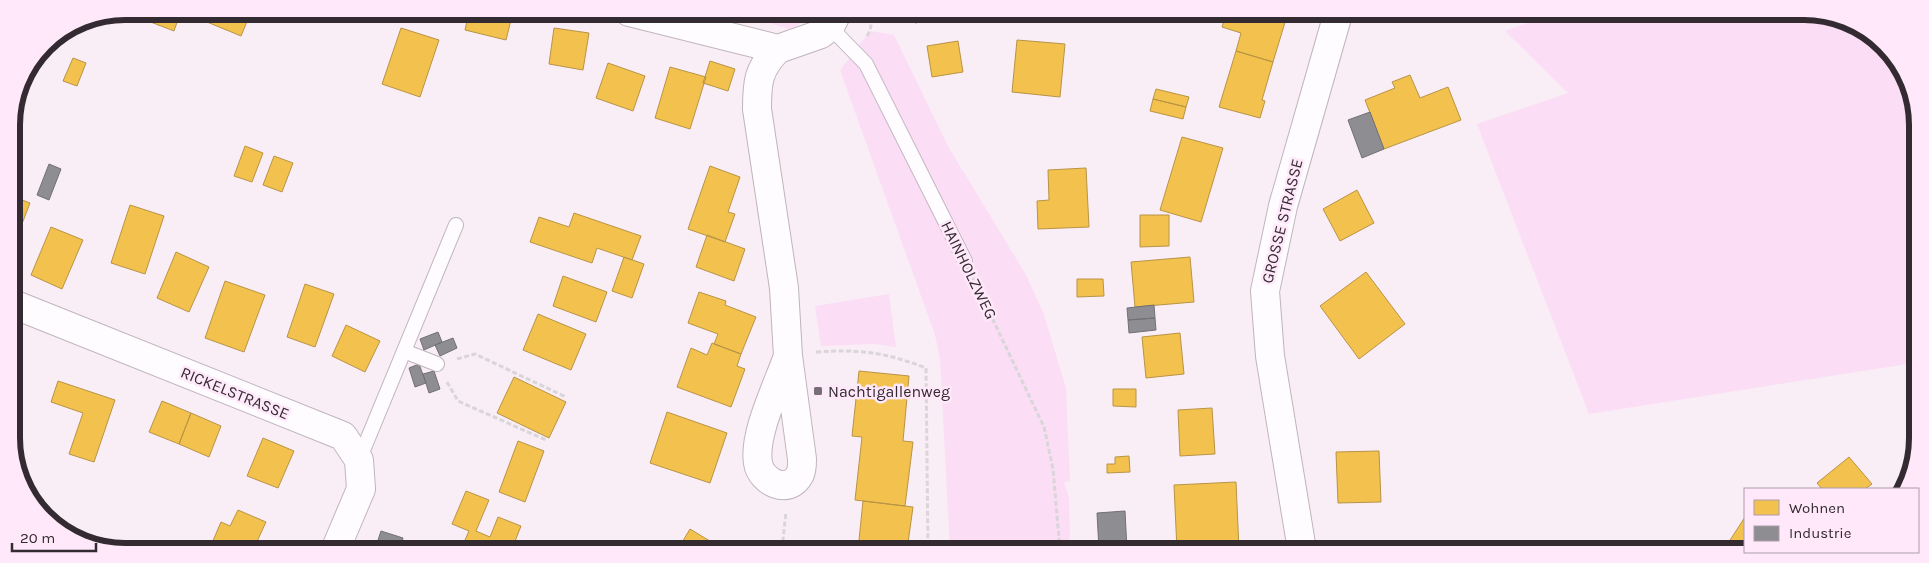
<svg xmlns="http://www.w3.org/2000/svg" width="1929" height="563" viewBox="0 0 1929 563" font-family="Karla,sans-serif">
  <rect width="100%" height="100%" fill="#f9edf6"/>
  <path fill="#fbdef5" d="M753 13H815L812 18 789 29 748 17Z
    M1552 14 1833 15 1885 45 1916 103 1914 363 1589 414 1477 124 1568 93 1505 31Z
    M870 31 894 35 949 148 1025 273 1043 312 1066 388 1070 481 1064 482 1069 498 1070 550H950L940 359 935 335 840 70Z
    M889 294 896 347 874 344 821 346 815 306Z"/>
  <path fill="#f2c14e" stroke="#b99445" d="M137 11H181L174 31 135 16Z
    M211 11 251 12 241 36 207 22Z
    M469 12H513L506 40 465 30Z
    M913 13H959L960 15 915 23Z
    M1226 14 1246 18 1247 14H1290L1289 20 1286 19 1273 62 1236 51 1241 33 1222 27Z
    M401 28 439 40 420 97 382 84Z
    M554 28 589 33 583 70 549 64Z
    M1017 40 1065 44 1060 97 1012 92Z
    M958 41 963 72 932 77 927 46Z
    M1236 51 1273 62 1262 100 1265 101 1260 118 1219 107Z
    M73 58 86 63 77 86 63 81Z
    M710 61 735 69 728 91 703 83Z
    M608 63 645 76 633 111 596 98Z
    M670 67 706 77 690 129 655 118Z
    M1410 75 1420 98 1448 87 1461 120 1384 149 1365 100 1395 88 1392 82Z
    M1156 89 1189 97 1186 107 1153 99Z
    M1153 99 1186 107 1183 119 1150 111Z
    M1182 137 1223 148 1201 222 1160 210Z
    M245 146 263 153 252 182 234 176Z
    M274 156 293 163 282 192 263 185Z
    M710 166 740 177 728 212 735 214 725 242 688 229Z
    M1086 168 1089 227 1038 229 1037 201 1049 200 1048 170Z
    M1357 190 1374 223 1340 241 1323 209Z
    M12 196 30 203 12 250Z
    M130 205 164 216 145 274 111 263Z
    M574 213 641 236 632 260 597 248 592 263 530 242 539 217 569 227Z
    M1140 215H1169V246L1140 247Z
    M51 227 83 240 62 289 31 275Z
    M707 235 745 249 734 281 696 267Z
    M176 252 209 267 189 312 157 298Z
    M624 257 644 264 632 298 612 291Z
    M1190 257 1194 302 1135 307 1131 262Z
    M1366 272 1405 324 1359 359 1320 306Z
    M563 276 607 292 596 322 553 306Z
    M1077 279H1103L1104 296 1077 297Z
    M225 281 265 295 244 352 205 338Z
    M305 284 334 294 315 347 287 337Z
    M699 292 726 301 725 305 756 317 741 354 714 344 718 334 688 323Z
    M538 314 586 334 571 370 523 350Z
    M346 325 380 341 365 372 332 356Z
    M1180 333 1184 374 1146 378 1142 337Z
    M712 343 741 354 737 366 745 369 731 407 677 387 691 348 707 355Z
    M859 371 909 376 903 441 913 442 905 506 855 500 862 437 852 436Z
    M514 377 566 402 549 438 497 413Z
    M58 381 115 400 94 462 69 454 83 413 51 402Z
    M1113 389H1136V407L1113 406Z
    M162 401 191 413 179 444 149 432Z
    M1212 408 1215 454 1180 456 1178 410Z
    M667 412 727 433 710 483 650 463Z
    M191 413 221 426 209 457 179 444Z
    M263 438 294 451 278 488 247 476Z
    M518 441 544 451 525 502 499 492Z
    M1379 451 1381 502 1338 503 1336 452Z
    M1129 456 1130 472 1107 473V464H1115V457Z
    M1849 457 1872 484 1865 489H1822L1817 483Z
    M1236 482 1239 550H1177L1174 485Z
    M466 491 489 500 476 531 490 537 498 517 521 526 512 549H461L469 531 452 524Z
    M863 501 913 507 907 550H858Z
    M238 510 266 522 254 548H224L212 543 221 522 230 526Z
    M1745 517V551H1723Z
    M690 529 723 549H678Z"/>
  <path fill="#8d8d92" stroke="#727075" d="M1370 112 1384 149 1362 158 1348 120Z
    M49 164 61 169 49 200 37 195Z
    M1154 305 1155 318 1128 320 1127 308Z
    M1155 318 1156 330 1129 333 1128 320Z
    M438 332 442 342 424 350 420 339Z
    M453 338 457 348 440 356 435 345Z
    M419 364 426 383 415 387 409 368Z
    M434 371 440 389 429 393 423 374Z
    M1125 511 1127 550H1099L1097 513Z
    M381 531 403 538 400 549H375Z"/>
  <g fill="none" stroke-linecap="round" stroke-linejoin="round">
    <defs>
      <path id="service" d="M830 27 866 64 965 261
        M404 351 437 364
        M359 460 456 225"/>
      <path id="minor" d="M629 12 778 49 821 34 830 27 837 13
        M778 49C758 69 757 82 757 109L784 288 788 356 802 459C802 464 802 470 800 474 789 496 761 482 758 463 753 434 778 385 788 356
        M13 304 343 436 359 460 361 489 336 548
        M1302 550 1270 356 1265 291 1283 206 1338 14"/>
    </defs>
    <use href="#service" stroke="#bfb5bd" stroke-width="16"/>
    <use href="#minor" stroke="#bfb5bd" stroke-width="30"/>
    <path stroke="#d9d5d8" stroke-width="3" stroke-dasharray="5 2.5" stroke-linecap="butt" d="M867 36 870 31 873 13
      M973 278 1044 427 1053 469 1060 550
      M816 352C860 349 884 352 926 368L928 550
      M457 359 475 354 566 397
      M447 382 458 401 546 440
      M782 549 786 512"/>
    <use href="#service" stroke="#fefcfe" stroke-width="14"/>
    <use href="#minor" stroke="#fefcfe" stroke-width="28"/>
  </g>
  <rect fill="#786f76" stroke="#fee8fa" stroke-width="2" x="813" y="386" width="10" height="10" rx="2.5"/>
  <g text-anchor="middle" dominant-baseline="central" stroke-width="5" stroke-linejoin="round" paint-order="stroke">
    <g font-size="16" fill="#332b31" stroke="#fee8fa">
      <text transform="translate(1282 221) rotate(-76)">GROSSE STRASSE</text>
      <text transform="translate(969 270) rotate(64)">HAINHOLZWEG</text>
      <text transform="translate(235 393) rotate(22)">RICKELSTRASSE</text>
    </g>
    <g font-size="16" fill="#332b31" stroke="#fee8fa" text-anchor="start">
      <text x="828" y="391">Nachtigallenweg</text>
    </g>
  </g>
  <path d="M0 0H1929V563H0ZM125 20H1804A105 105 0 0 1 1909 125V438A105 105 0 0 1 1804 543H125A105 105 0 0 1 20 438V125A105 105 0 0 1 125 20Z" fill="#fee8fa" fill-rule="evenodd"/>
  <path fill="none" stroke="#332b31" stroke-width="6" d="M125 20H1804A105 105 0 0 1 1909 125V438A105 105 0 0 1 1804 543H125A105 105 0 0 1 20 438V125A105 105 0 0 1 125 20Z"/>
  <rect x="1744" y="488" width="175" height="65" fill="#fee8fa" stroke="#ad9caa"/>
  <rect x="1754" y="500" width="25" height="15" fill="#f2c14e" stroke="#ad9caa"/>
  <text x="1789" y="513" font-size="15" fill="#332b31">Wohnen</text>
  <rect x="1754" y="526" width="25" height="15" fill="#8d8d92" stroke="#ad9caa"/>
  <text x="1789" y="538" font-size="15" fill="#332b31">Industrie</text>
  <path d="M12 543v8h84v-8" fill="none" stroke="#332b31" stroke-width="2.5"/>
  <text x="20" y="543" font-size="15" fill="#332b31" stroke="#fee8fa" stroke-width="4" paint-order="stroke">20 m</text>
</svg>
